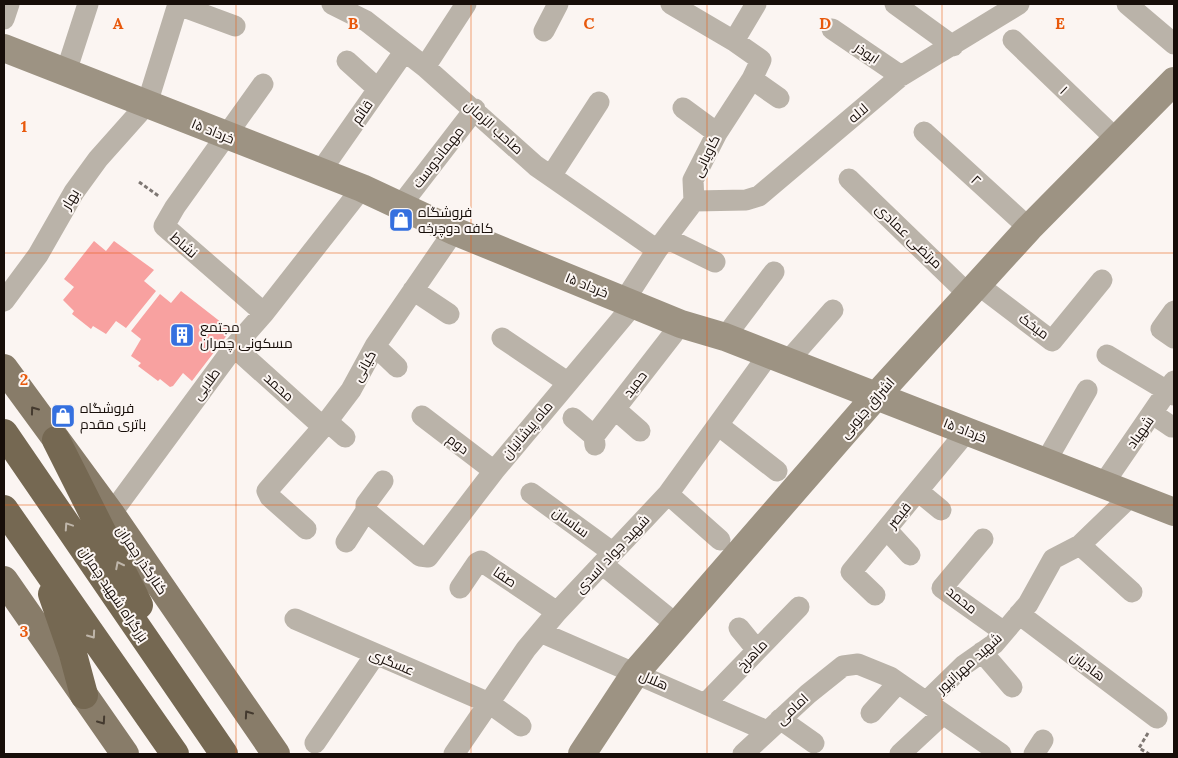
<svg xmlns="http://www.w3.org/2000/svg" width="1178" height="758" viewBox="0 0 1178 758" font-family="Lora,Cairo,serif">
  <rect width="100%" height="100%" fill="#fbf5f2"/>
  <path fill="#f8a1a0" d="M94 241 106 251 114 241 154 270 144 281 156 291 126 328 116 321 106 334 93 326 91 329 72 314 74 311 63 300 74 287 64 279Z
    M181 291 231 330 192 381 183 373 173 386 170 387 160 379 158 381 138 366 141 363 131 356 141 339 131 331 160 294 171 303Z"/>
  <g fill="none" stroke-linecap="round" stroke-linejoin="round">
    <path stroke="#7e7773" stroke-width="3" stroke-dasharray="4 2.5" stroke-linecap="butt" d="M139 182 160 197
      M1148 733 1139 748 1149 754"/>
    <path stroke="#bab3a9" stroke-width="21" d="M332 4 366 21 425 67 536 166 657 250
      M895 4 953 46
      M1127 4 1174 44
      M178 5 235 26
      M4 19 9 4
      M832 29 901 76
      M544 31 558 4
      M1013 40 1116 139
      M734 41 756 4
      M347 61 378 89
      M425 67 466 4
      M66 72 88 4
      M752 79 779 98
      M263 84 175 207 164 226 264 313
      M683 108 717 133
      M924 132 1029 228
      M320 172 404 52
      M551 176 599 102
      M849 179 968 294
      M694 201 746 200 759 196 901 76 1019 4
      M401 205 475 109
      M666 238 715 262
      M977 284 1052 341 1102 280
      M413 290 449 314
      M4 301 38 255 74 192 98 159 147 104 178 4
      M624 301 657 250 694 201 693 180 717 133 752 79 761 60 734 41 671 4
      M1174 311 1161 329 1174 338
      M725 337 774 272
      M502 338 567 382
      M375 346 397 367
      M234 347 323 427
      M1107 355 1174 395
      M788 361 833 310
      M616 410 640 431
      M1153 414 1172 427
      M422 416 494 471
      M573 418 594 436
      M328 422 345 437
      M718 425 777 471
      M595 445 594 436 681 324
      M1046 461 1087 390
      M1104 483 1174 381
      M918 491 941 510
      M531 493 612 552
      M668 494 720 540
      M366 511 420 556 428 557 494 471 634 304
      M111 514 234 347 264 313 362 188
      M306 529 270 497 267 491 323 427 351 390 375 346 454 231
      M887 530 910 555
      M983 539 942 588 1004 632
      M346 542 366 511V504L383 481
      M1080 545 1132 592
      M602 564 677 625
      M460 588 477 563 481 561 557 612
      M875 595 851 572 967 431
      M1019 614 1157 718
      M295 619 489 703 521 726
      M739 628 757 650
      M540 632 767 731
      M982 652 1012 687
      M926 702 964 665 994 644 1028 604 1053 559 1080 545 1132 495
      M706 703 799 607
      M871 713 898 683
      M780 719 814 743
      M315 743 375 655
      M454 754 526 649 557 612 668 494 769 354
      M743 754 808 694 843 666 858 664 890 677 1001 754
      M900 754 943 714
      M1034 754 1043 740"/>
    <path stroke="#9d9383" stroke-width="28" d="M4 48 362 188 454 231 681 324 725 337 1174 512
      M582 754 636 672 876 396 1029 228 1174 81"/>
    <path stroke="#887c69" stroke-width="28" d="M4 368 111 514 276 754
      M4 580 125 754"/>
    <path stroke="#756852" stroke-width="28" d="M4 433 224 754
      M56 440 139 605
      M4 509 175 754
      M52 594 73 654 84 695"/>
  </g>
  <defs><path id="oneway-chevron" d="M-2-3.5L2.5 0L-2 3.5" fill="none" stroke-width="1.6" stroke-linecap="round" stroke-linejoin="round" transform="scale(1.25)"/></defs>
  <g stroke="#443a2f">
    <use href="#oneway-chevron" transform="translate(34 410) rotate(-126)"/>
    <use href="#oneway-chevron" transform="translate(248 714) rotate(-125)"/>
    <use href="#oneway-chevron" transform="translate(102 721) rotate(55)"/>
  </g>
  <g stroke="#bfb6aa">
    <use href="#oneway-chevron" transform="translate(68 526) rotate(-124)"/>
    <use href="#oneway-chevron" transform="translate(119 565) rotate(-117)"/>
    <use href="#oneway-chevron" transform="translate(92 635) rotate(55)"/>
  </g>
  <path fill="none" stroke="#e8590c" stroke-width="1" stroke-opacity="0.55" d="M236 4V754M471 4V754M707 4V754M942 4V754M4 253H1174M4 505H1174"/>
  <defs>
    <symbol id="shop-square" viewBox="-11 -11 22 22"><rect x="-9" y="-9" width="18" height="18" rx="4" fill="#3570df" stroke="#fbf5f2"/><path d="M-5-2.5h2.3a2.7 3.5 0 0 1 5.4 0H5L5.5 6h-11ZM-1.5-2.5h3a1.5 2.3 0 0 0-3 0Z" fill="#fff"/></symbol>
    <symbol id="building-square" viewBox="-11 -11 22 22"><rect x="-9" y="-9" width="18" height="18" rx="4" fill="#3570df" stroke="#fbf5f2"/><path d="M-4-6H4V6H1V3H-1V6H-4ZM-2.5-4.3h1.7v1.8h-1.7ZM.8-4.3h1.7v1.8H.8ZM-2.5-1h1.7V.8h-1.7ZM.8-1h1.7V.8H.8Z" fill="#fff"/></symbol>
  </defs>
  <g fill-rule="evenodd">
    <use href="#shop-square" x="387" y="206" width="28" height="28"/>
    <use href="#building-square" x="168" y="321" width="28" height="28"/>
    <use href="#shop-square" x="49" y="402" width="28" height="28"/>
  </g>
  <g text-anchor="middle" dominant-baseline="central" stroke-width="4" stroke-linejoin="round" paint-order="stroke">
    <g font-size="14" fill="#170e09" stroke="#fbf5f2">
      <text transform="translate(867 53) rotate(34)">ابوذر</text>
      <text transform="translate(1064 90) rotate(44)">۱</text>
      <text transform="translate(362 112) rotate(-55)">قائم</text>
      <text transform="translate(858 113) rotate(-41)">لاله</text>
      <text transform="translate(494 127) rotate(42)">صاحب الزمان</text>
      <text transform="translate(213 131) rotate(22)">۱۵ خرداد</text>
      <text transform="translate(706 156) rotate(-64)">کاویانی</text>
      <text transform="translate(438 157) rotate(-52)">مهماندوست</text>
      <text transform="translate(976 180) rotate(43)">۲</text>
      <text transform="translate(70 199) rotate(-59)">بهار</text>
      <text transform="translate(909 236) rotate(44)">مرتضی عمادی</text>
      <text transform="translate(184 245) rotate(41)">نشاط</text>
      <text transform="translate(587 285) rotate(22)">۱۵ خرداد</text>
      <text transform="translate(1034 326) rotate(36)">میخک</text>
      <text transform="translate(364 366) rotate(-61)">کیانی</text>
      <text transform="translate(206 384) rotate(-53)">طلایی</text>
      <text transform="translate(635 384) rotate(-53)">حمید</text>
      <text transform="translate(279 387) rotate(42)">محمد</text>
      <text transform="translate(867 408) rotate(-49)">اشراق جنوبی</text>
      <text transform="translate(527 430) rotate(-50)">ماه پیشانیان</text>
      <text transform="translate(965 430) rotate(21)">۱۵ خرداد</text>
      <text transform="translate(1140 432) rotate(-55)">شهیاد</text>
      <text transform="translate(458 444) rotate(37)">دوم</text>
      <text transform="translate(899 515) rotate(-51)">قیصر</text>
      <text transform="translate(571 522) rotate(36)">ساسان</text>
      <text transform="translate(612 554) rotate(-47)">شهید جواد اسدی</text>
      <text transform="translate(142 560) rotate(56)">کنارگذر چمران</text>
      <text transform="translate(505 577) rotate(34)">صفا</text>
      <text transform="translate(114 594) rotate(56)">بزرگراه شهید چمران</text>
      <text transform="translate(962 600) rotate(39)">محمد</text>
      <text transform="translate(752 655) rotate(-46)">ماهرخ</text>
      <text transform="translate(392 662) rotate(23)">عسگری</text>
      <text transform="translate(969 663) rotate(-42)">شهید مهرانپور</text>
      <text transform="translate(1088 666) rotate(37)">هادیان</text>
      <text transform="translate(654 680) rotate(24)">هلال</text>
      <text transform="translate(792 709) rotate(-43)">امامی</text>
    </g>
    <g font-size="14" fill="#170e09" stroke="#fbf5f2" text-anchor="start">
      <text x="418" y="212">فروشگاه<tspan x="418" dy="16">کافه دوچرخه</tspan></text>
      <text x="200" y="327">مجتمع<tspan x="200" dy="16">مسکونی چمران</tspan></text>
      <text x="80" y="408">فروشگاه<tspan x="80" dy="16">باتری مقدم</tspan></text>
    </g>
  </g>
  <g font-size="16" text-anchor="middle" font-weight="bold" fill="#e8590c" stroke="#fbf5f2" stroke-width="4" stroke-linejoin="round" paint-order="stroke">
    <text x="118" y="29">A</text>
    <text x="353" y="29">B</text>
    <text x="589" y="29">C</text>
    <text x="825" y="29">D</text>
    <text x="1060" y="29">E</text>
    <text x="24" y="132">1</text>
    <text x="24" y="385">2</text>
    <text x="24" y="637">3</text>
  </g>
  <rect width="1178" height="758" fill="none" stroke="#170e09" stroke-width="10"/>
</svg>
